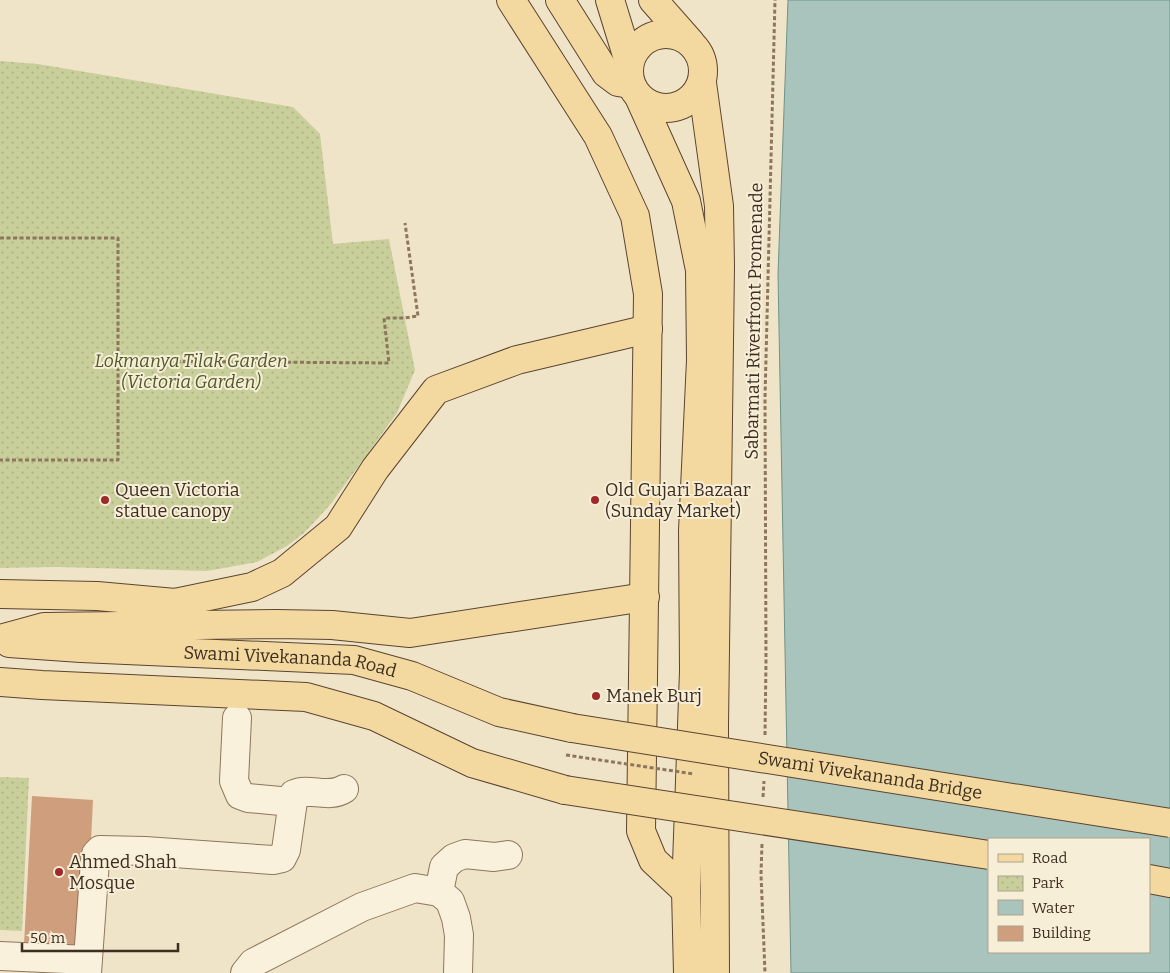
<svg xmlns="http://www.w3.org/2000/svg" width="1170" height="973" viewBox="0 0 1170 973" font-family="Bitter,serif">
  <defs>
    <pattern id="park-dots" width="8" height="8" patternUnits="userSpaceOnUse" patternTransform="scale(1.25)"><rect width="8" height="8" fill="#c9cf9b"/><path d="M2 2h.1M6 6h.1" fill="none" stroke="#aeb285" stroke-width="1.8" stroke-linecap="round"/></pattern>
  </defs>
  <rect width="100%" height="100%" fill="#f0e4c8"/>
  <path fill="url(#park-dots)" d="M0 61 38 64 293 107 320 134 333 244 389 239 415 370 397 413 330 505 304 533 287 546 257 562 207 571 57 567 0 568Z
    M0 777 29 778 22 931 0 930Z"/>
  <path fill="#a9c4bc" stroke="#6f938a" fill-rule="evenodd" d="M788 0H1170V973H791L778 274ZM989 839H1149V952H989Z"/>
  <path fill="#cf9f7d" d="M32 796 93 800 86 945 24 944Z"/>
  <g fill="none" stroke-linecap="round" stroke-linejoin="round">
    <defs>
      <path id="minor" d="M237 718 234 781 240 795 248 798 291 802
        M439 892 444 867 454 858 465 854 494 857 508 855
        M0 956 88 960
        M87 973 95 861 96 854 100 850 145 851 273 860 282 858 286 850 294 794C309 787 328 799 344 789
        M245 973 253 963 362 907 415 888 439 892 450 901 456 918 459 935 458 973"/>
      <g id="major">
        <path d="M511 0 598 136 635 216 648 294 641 831 653 860 686 891"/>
        <path d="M560 0 606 73 618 82 630 84"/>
        <path d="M610 0 629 62"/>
        <path d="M653 0 690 42"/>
        <circle cx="666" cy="71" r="37"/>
        <path d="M702 83 719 206 720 266 714 726 715 973"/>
        <path d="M640 99 686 201 700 270 701 360 693 531 694 671 686 891 688 973"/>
        <path d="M0 594 97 596 175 603 252 587 282 573 338 527 375 469 436 390 517 360 648 329"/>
        <path d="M0 639 44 627 276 624 332 625 410 633 645 597"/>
        <path id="s1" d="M9 643 81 648 354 660 412 676 499 712 572 728"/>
        <path d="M0 682 42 685 306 697 374 716 472 763 565 790"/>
        <path d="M1149 879 1170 883"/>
      </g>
    </defs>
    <use href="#minor" stroke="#8d765c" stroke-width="30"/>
    <use href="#major" stroke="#5b4430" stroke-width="30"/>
    <path stroke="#8d765c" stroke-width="3" stroke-dasharray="4 2.5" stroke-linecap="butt" d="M0 238H118V460H0
      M118 361 389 363 384 318H404L418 316 405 223
      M765 735 766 661 765 398 775 0
      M763 797 764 781
      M762 844 761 874 765 973"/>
    <use href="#minor" stroke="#faf1dc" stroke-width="28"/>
    <use href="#major" stroke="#f3d9a0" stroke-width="28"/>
    <defs>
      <g id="major-bridge">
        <path id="s2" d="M572 728 1170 823"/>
        <path d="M565 790 989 855"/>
      </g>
    </defs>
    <use href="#major-bridge" stroke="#5b4430" stroke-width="30" stroke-linecap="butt"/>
    <path stroke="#8d765c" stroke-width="3" stroke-dasharray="4 2.5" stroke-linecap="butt" d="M566 755 694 774"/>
    <use href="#major-bridge" stroke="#f3d9a0" stroke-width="28"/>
  </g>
  <g fill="#9e2a2b" stroke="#f7eed8" stroke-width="2">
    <circle cx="105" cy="500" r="5"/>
    <circle cx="595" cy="500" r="5"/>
    <circle cx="596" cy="696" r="5"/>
    <circle cx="59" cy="872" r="5"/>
  </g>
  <g text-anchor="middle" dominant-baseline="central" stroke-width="4" stroke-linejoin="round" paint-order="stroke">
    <g font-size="18" fill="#3d2e20" stroke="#f7eed8">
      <text transform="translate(754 321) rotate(-89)">Sabarmati Riverfront Promenade</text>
      <text stroke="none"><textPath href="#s1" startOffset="282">Swami Vivekananda Road</textPath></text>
      <text stroke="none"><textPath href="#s2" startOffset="302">Swami Vivekananda Bridge</textPath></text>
    </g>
    <g font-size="18" font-style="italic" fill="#4d5a26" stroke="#f7eed8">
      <text x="191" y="361">Lokmanya Tilak Garden<tspan x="191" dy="21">(Victoria Garden)</tspan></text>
    </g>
    <g font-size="18" fill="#3d2e20" stroke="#f7eed8" text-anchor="start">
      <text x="115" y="490">Queen Victoria<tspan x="115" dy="21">statue canopy</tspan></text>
      <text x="605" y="490">Old Gujari Bazaar<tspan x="605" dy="21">(Sunday Market)</tspan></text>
      <text x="606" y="696">Manek Burj</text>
      <text x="69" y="862">Ahmed Shah<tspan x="69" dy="21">Mosque</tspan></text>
    </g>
  </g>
  <rect x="988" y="838" width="162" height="115" fill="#f7eed8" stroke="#ada18e"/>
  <rect x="998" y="854" width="25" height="8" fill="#f3d9a0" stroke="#ada18e"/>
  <text x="1032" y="863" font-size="15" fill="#3d2e20">Road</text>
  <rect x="998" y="876" width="25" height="15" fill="url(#park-dots)" stroke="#ada18e"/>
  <text x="1032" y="888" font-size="15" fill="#3d2e20">Park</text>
  <rect x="998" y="900" width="25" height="15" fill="#a9c4bc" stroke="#ada18e"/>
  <text x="1032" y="913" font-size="15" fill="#3d2e20">Water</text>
  <rect x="998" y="926" width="25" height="15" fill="#cf9f7d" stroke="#ada18e"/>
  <text x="1032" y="938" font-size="15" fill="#3d2e20">Building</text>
  <path d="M22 943v8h156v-8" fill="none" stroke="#3d2e20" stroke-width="2.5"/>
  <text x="30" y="943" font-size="15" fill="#3d2e20" stroke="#f7eed8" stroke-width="4" paint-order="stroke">50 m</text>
</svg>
